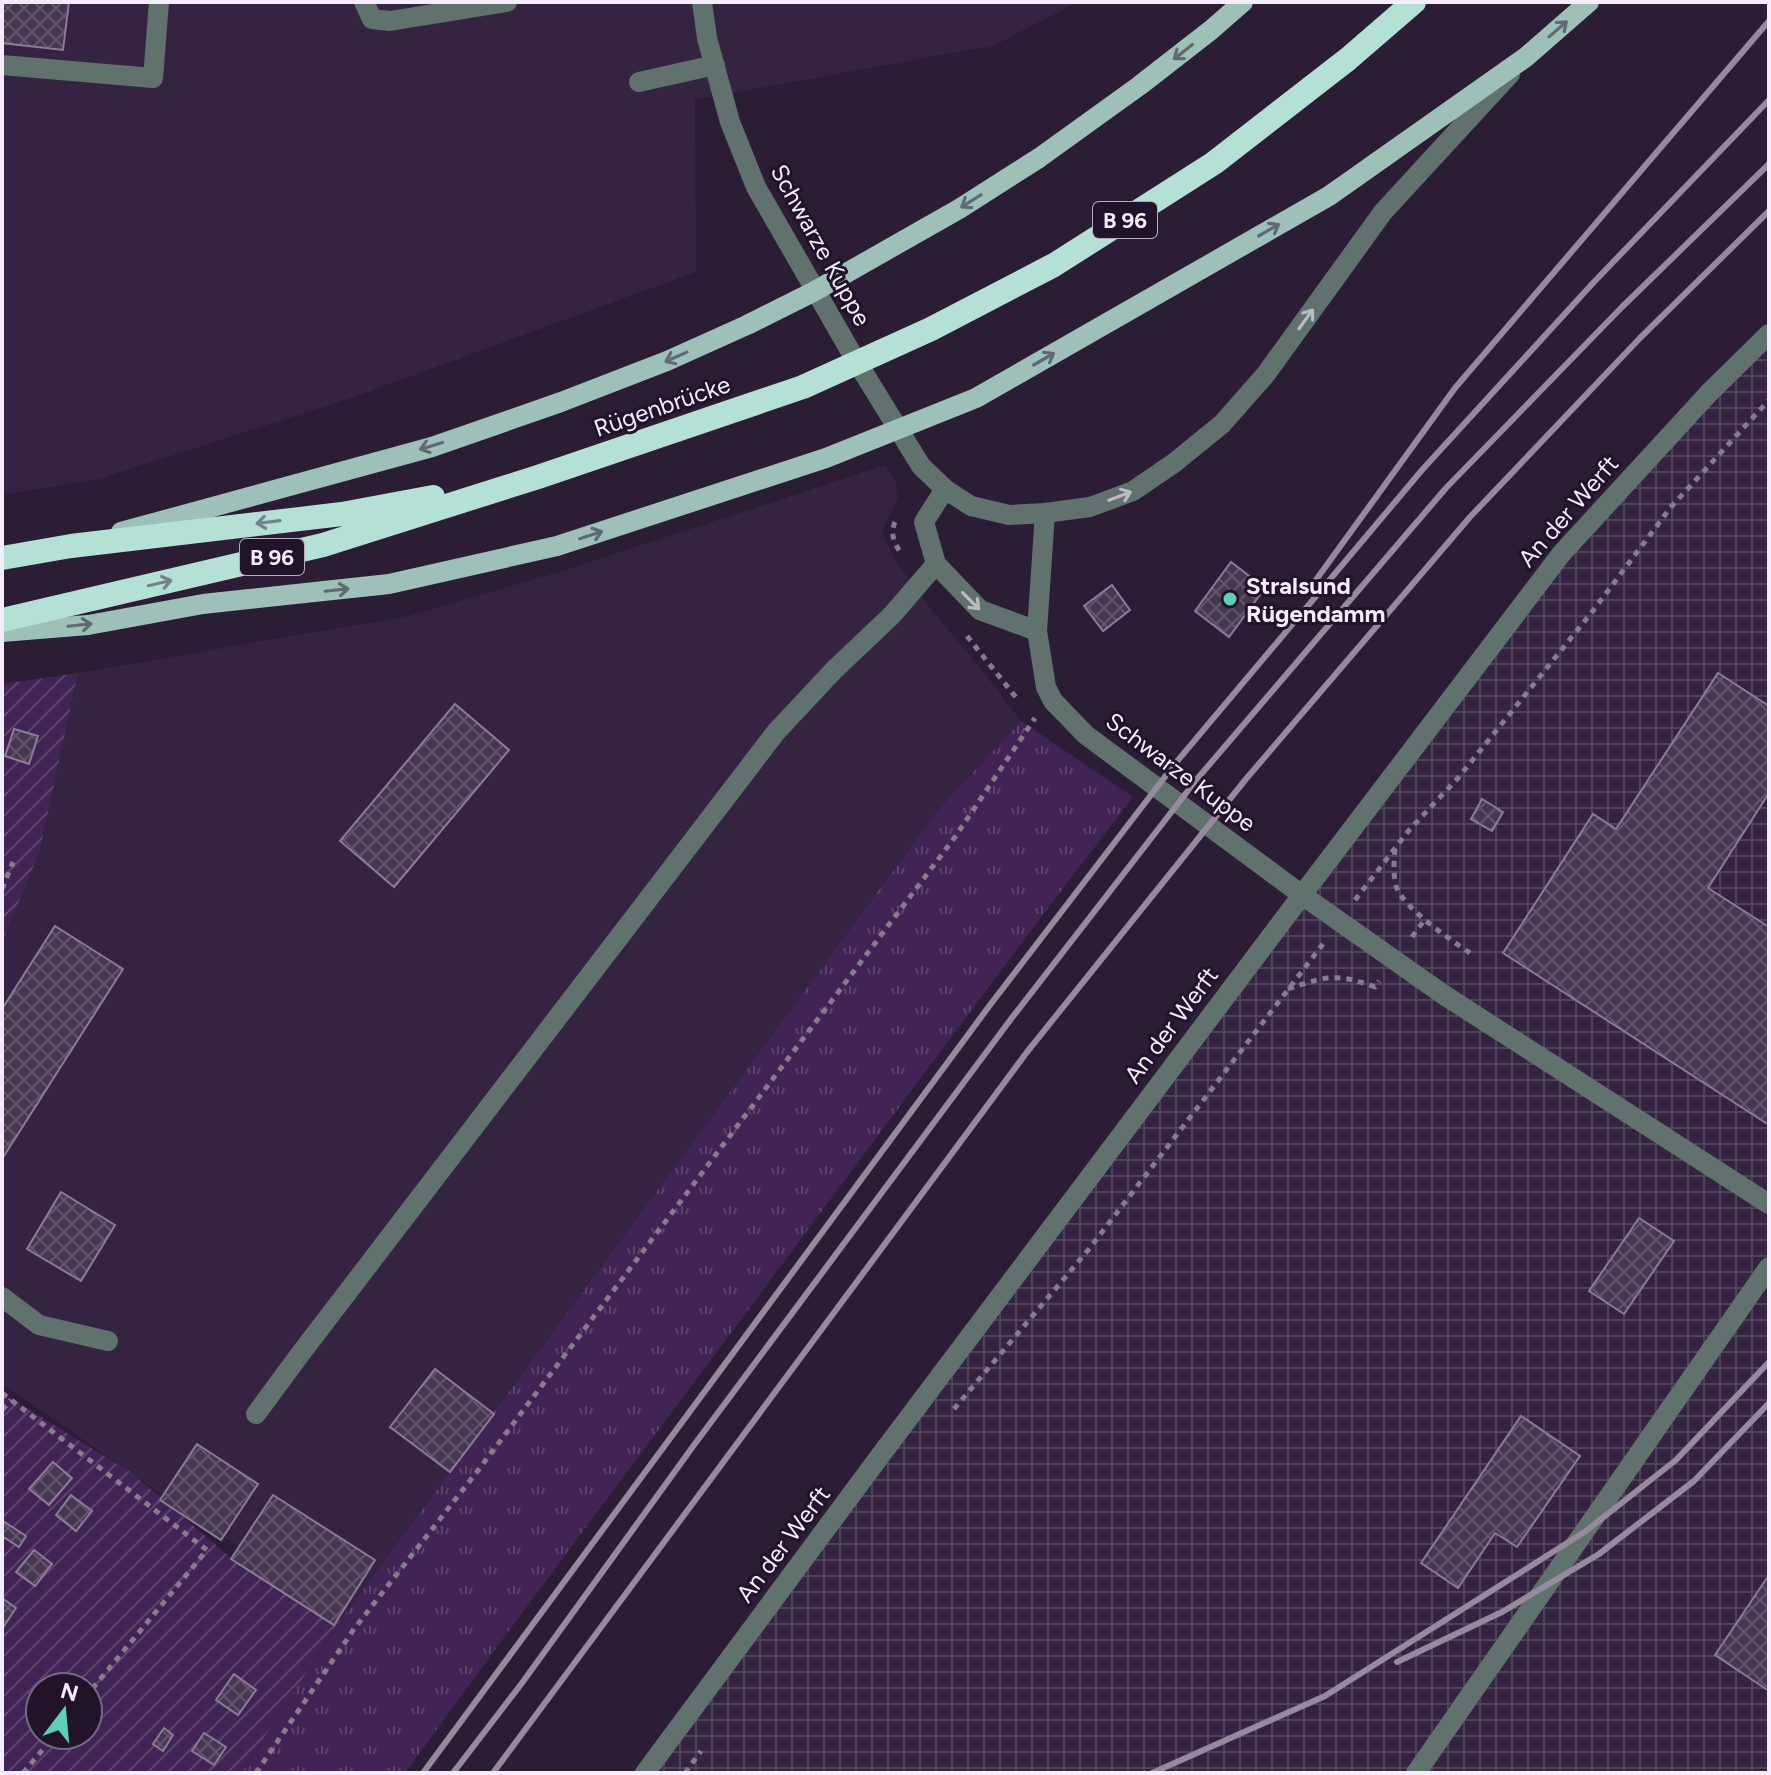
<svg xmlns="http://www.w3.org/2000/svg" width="1771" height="1775" viewBox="0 0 1771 1775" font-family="Figtree,sans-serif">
  <defs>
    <pattern id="industrial-grid" width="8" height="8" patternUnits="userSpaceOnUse" patternTransform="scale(2)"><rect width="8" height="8" fill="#342341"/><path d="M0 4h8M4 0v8" fill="none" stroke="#52435d"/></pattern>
    <pattern id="grass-tufts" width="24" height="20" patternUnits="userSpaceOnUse" patternTransform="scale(2)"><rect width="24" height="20" fill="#412455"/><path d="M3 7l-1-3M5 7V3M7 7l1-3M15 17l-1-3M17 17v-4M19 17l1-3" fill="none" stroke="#5d446e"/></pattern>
    <pattern id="garden-furrows" width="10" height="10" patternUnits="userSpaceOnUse" patternTransform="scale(2)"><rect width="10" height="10" fill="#412455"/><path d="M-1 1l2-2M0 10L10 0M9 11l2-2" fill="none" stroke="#5d446e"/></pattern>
    <pattern id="building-cross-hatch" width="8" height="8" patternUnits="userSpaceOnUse" patternTransform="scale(2)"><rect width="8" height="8" fill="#463751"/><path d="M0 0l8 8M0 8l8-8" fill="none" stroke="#61546b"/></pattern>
  </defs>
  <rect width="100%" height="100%" fill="#2b1d35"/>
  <path fill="#342341" d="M2 2H1078L995 45 695 100 696 272 351 398 102 478 2 495Z
    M885 465 895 480 898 498 882 533 896 561 932 610 982 670 1021 721 938 810 342 1618 2 1384V943L40 850 78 673 408 616 569 569Z"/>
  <path fill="url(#industrial-grid)" d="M1769 334V1773H645L1562 553Z"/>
  <path fill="url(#grass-tufts)" d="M1021 721 1133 797 1035 925 505 1636 405 1773H241L342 1618 938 810Z"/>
  <path fill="url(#garden-furrows)" fill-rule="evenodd" d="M78 673 40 850 2 943V684Z
    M2 1393 132 1473 232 1559 334 1625 342 1618 241 1773H2ZM40 1687H88V1735H40Z"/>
  <path fill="url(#building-cross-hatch)" stroke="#8b7b98" stroke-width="2" d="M2 2H69L63 50 2 43Z
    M1231 562 1265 588 1229 637 1195 611Z
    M1112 585 1130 610 1103 631 1084 606Z
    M1718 673 1769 706V793L1708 888 1769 927V1125L1503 953 1593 814 1616 829Z
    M455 704 509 750 394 887 340 841Z
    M14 729 38 736 29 764 5 756Z
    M1482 799 1503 812 1492 831 1471 819Z
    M55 926 123 969 2 1159V1009Z
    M61 1192 115 1225 81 1281 27 1249Z
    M1639 1218 1674 1241 1624 1314 1589 1291Z
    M435 1369 494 1414 450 1472 390 1427Z
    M1521 1416 1580 1456 1517 1547 1495 1533 1458 1588 1421 1563Z
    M197 1444 258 1484 221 1540 160 1500Z
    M53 1462 72 1478 49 1505 29 1489Z
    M71 1495 92 1511 76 1531 56 1515Z
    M273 1495 375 1560 334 1625 231 1559Z
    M3 1521 26 1536 19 1547 2 1536Z
    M34 1550 52 1564 35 1586 16 1572Z
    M1769 1575V1691L1715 1655Z
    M2 1598 16 1608 2 1629Z
    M234 1674 256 1690 238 1715 216 1700Z
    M164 1728 173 1735 163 1751 153 1744Z
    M204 1733 226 1747 214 1765 192 1751Z"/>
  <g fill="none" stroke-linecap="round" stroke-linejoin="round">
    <path stroke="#877b8f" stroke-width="5" stroke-dasharray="6 6" stroke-linecap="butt" d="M895 522C890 534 894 543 901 553
      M967 636 1018 700
      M1395 849C1394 861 1393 874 1396 886 1403 908 1451 940 1470 953
      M2 889 13 862
      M1355 900 1410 829 1458 778 1592 612 1671 507 1769 400
      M1412 937 1425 919
      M1288 989C1326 976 1337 973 1375 987L1379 981
      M2 1393 207 1550 88 1694
      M954 1409 1089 1249 1323 944
      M2 1410 11 1400
      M23 1773 55 1735
      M256 1773 354 1629 476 1473 955 837 1035 718
      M685 1773 701 1751"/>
    <path stroke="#61726e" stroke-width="20" d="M364 2 372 19 390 21 507 2
      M702 2 707 38 730 122 756 187 852 354 921 466 945 489 971 506 1009 515 1045 513 1090 507 1133 491 1174 463 1222 424 1266 374 1383 212 1510 74
      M2 65 153 78 159 2
      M639 82 715 65
      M945 489 924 522 936 564 980 610 1037 631
      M1045 513 1037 631 1046 687 1053 701 1086 735 1302 895 1444 995 1769 1204
      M2 1297 39 1325 108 1341
      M256 1414 301 1353 776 732 834 670 892 615 936 564
      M645 1773 877 1460 1302 895 1562 553 1709 393 1769 334
      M1416 1773 1769 1267"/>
    <path stroke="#9ec0b8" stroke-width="20" d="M121 532 432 447 561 402 667 361 747 325 813 292 959 209 1039 158 1139 86 1211 30 1243 2
      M2 632 88 625 203 604 389 584 557 546 826 458 976 398 1329 196 1526 57 1589 2"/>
    <path stroke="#b5e0d6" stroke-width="24" d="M2 558 71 546 342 514 433 497
      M2 620 323 545 538 477 803 387 931 329 1054 265 1214 163 1348 59 1414 2"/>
    <path stroke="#958a9e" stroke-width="6" d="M1313 584 1455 388 1769 21
      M1397 1662 1502 1612 1599 1554 1694 1481 1769 1403
      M423 1773 990 1005 1174 765 1422 470 1593 283 1769 100
      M453 1773 522 1683 694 1445 1011 1019 1197 779 1446 488 1622 307 1769 164
      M493 1773 1027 1052 1246 779 1470 517 1640 338 1769 211
      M1152 1773 1325 1696 1586 1531 1676 1460 1769 1362"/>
  </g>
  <defs><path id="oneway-shaft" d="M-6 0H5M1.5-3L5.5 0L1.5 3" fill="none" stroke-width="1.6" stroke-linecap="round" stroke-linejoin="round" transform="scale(2)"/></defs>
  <g stroke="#606a71">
    <use href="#oneway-shaft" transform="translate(1558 29) rotate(-41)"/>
    <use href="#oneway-shaft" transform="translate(1183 52) rotate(142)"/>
    <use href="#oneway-shaft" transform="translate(971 201) rotate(148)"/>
    <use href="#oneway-shaft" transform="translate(1269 230) rotate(-30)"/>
    <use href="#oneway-shaft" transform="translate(676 357) rotate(156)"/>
    <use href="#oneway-shaft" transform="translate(1044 359) rotate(-30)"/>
    <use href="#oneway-shaft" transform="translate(431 446) rotate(163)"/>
    <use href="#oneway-shaft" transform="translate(591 535) rotate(-18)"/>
    <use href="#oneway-shaft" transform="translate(337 590) rotate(-6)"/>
    <use href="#oneway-shaft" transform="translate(80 625) rotate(-6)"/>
  </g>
  <g stroke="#babbc3">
    <use href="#oneway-shaft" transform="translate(1306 319) rotate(-54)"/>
    <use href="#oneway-shaft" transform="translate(1120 496) rotate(-21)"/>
    <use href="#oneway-shaft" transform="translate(971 601) rotate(45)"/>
  </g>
  <g stroke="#728489">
    <use href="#oneway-shaft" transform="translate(268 522) rotate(173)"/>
    <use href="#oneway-shaft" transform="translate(160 583) rotate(-13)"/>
  </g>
  <circle fill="#5dceb9" stroke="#21142a" stroke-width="3" cx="1230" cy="599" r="8"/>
  <g text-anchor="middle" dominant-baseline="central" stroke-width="6" stroke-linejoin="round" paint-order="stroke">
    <g fill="#21142a" stroke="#b5abbd" stroke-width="2">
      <rect x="1093" y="202" width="64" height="36" rx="6"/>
      <rect x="240" y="539" width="64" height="36" rx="6"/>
    </g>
    <g font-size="22" font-weight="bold" fill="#f5ecfc">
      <text x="1125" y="220">B 96</text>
      <text x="272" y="557">B 96</text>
    </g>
    <g font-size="24" fill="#f5ecfc" stroke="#21142a">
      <text transform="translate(821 245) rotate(61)">Schwarze Kuppe</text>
      <text transform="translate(662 406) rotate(-19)">Rügenbrücke</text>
      <text transform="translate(1568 511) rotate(-49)">An der Werft</text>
      <text transform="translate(1181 772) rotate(37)">Schwarze Kuppe</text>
      <text transform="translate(1171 1025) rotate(-53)">An der Werft</text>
      <text transform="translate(783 1544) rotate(-53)">An der Werft</text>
    </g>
    <g font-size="24" font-weight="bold" fill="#f5ecfc" stroke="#21142a" text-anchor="start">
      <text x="1246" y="585">Stralsund<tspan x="1246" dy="28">Rügendamm</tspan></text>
    </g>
  </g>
  <rect width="1771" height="1775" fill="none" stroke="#f5ecfc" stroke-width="8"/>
  <g transform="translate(64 1711) rotate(16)"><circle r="38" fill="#21142a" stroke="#766a7e" stroke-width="2"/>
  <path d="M0-6L14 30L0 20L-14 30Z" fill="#5dceb9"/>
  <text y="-12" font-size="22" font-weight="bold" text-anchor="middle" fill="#f5ecfc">N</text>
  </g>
</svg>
